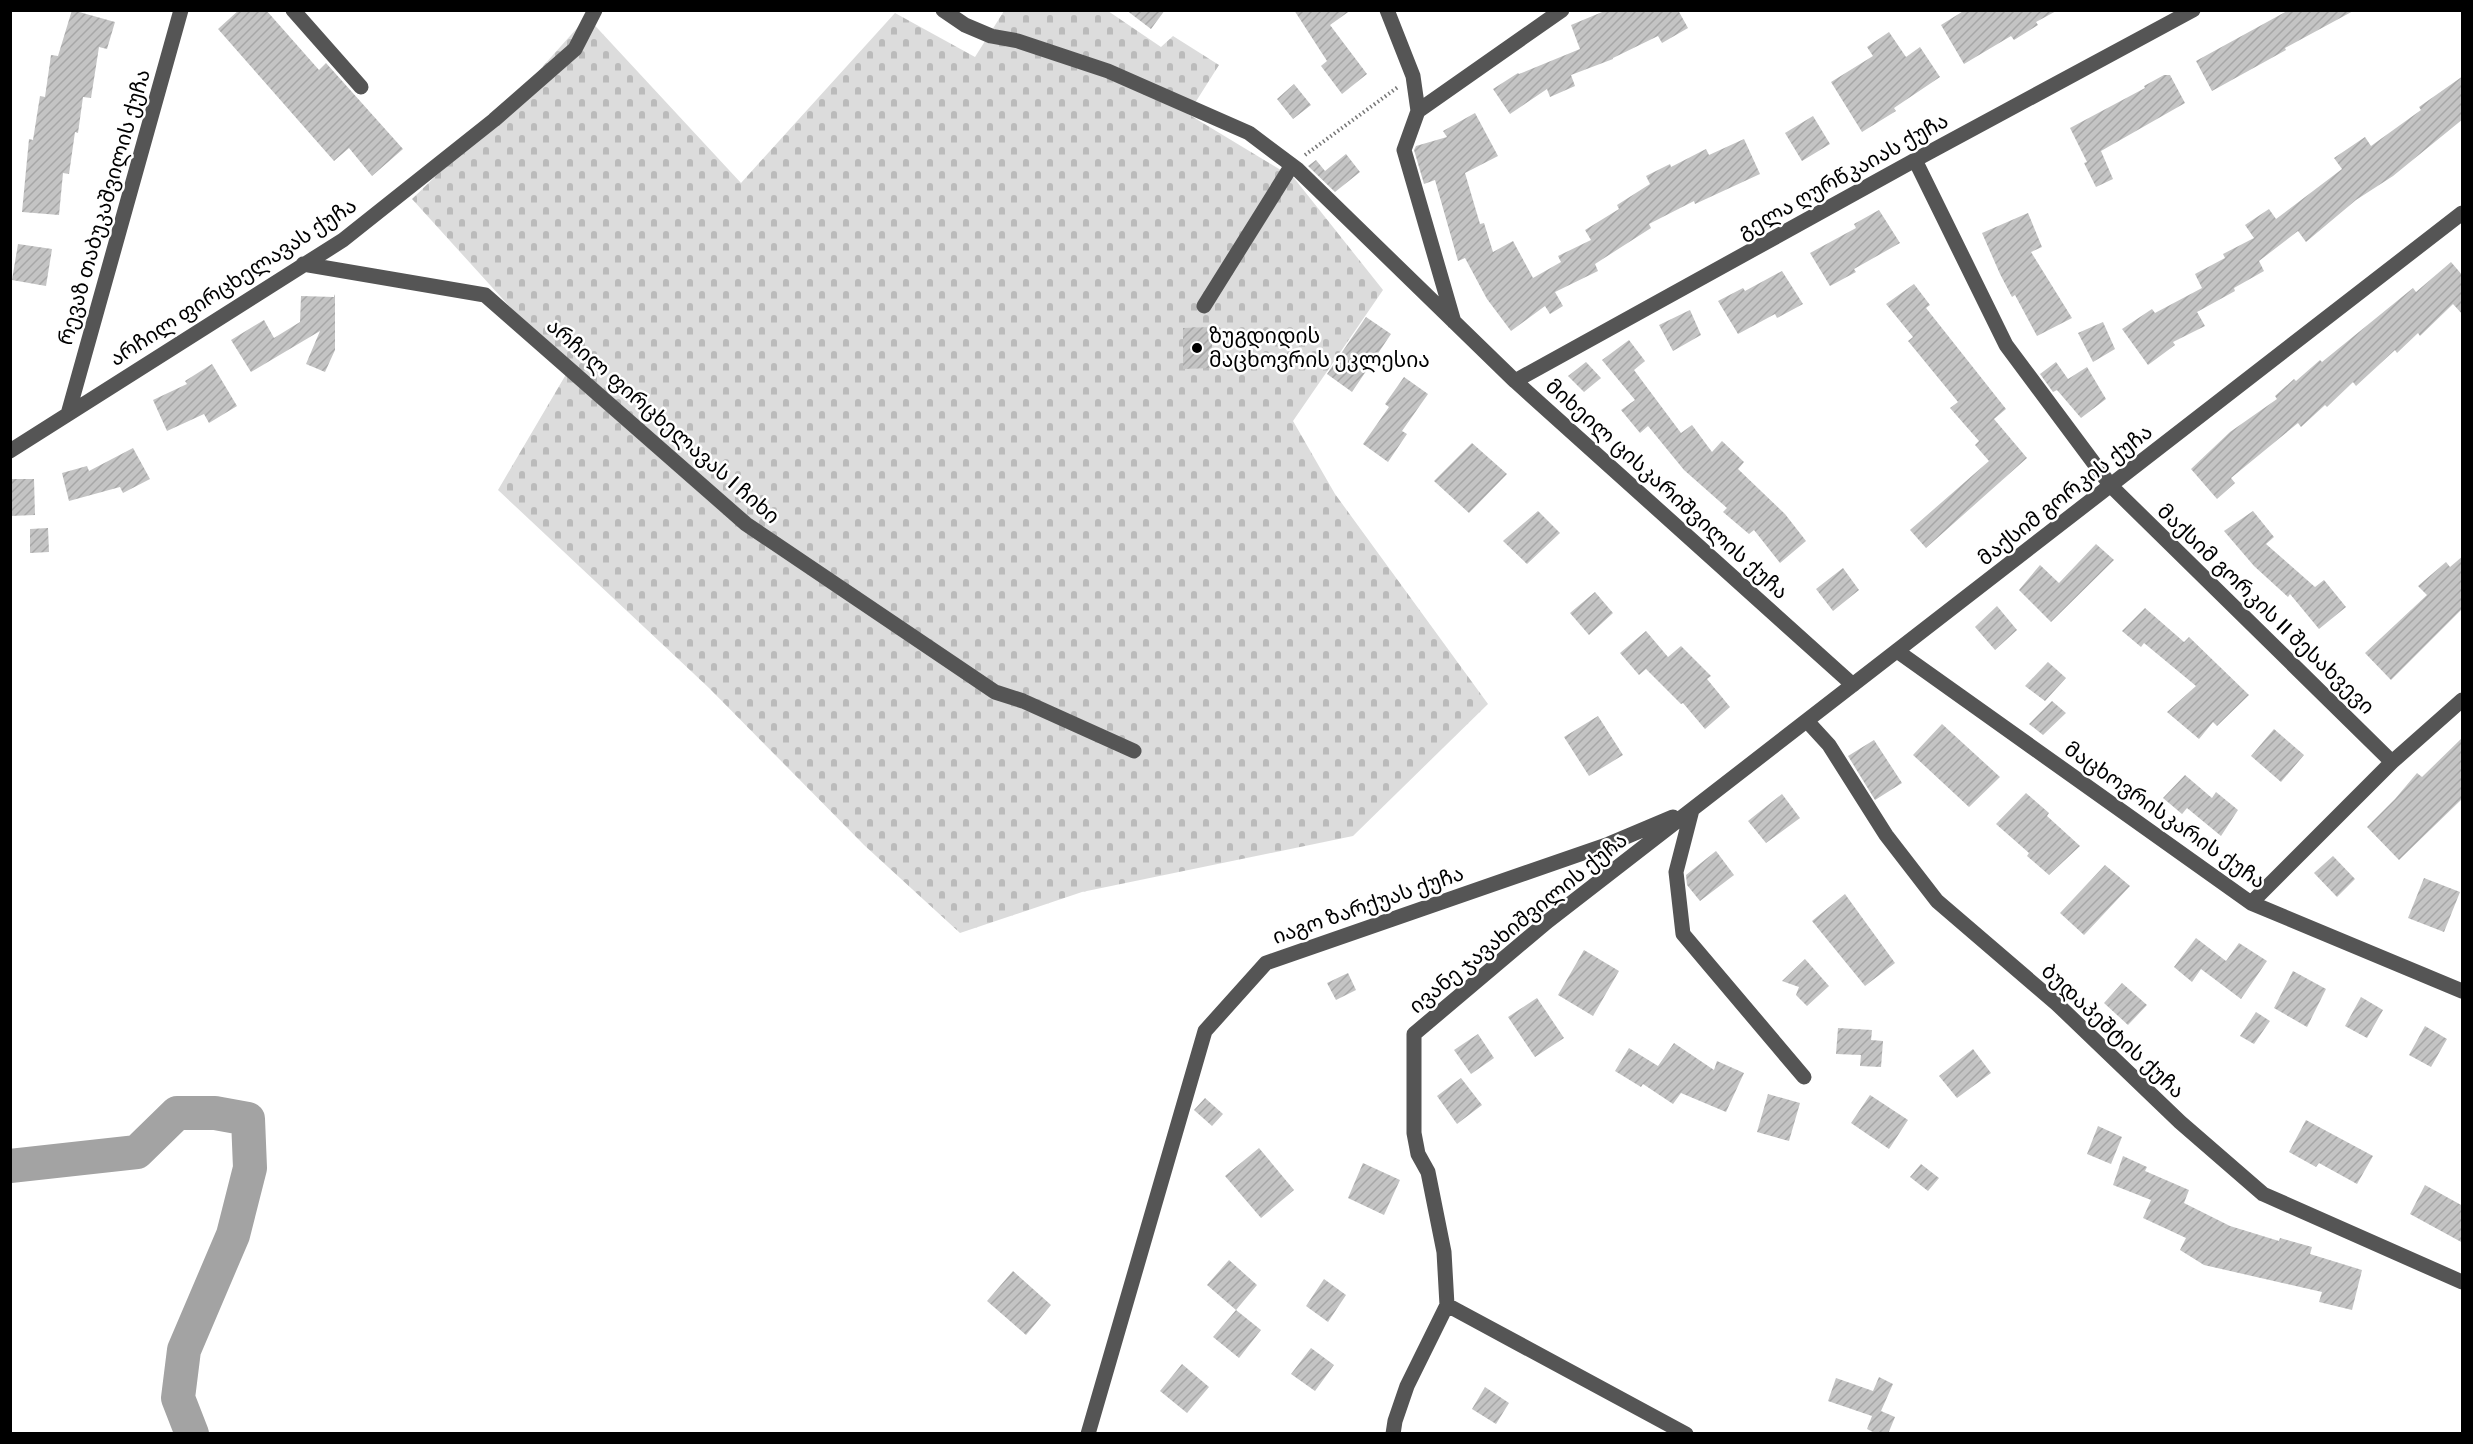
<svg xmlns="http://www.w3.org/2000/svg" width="2473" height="1444" viewBox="0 0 2473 1444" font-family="Signika,'Noto Sans Georgian',sans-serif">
  <defs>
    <pattern id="cemetery-stones" width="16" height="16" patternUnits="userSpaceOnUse" patternTransform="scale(1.5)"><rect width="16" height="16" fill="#dcdcdc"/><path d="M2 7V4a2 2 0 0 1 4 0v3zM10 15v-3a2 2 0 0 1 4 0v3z" fill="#bbb"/></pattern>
    <pattern id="building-hatch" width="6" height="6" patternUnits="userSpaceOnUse" patternTransform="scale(1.5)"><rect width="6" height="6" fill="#c4c4c4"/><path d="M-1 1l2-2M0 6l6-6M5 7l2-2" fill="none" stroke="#a7a7a7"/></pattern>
  </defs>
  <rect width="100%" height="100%" fill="#fff"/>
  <path fill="url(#cemetery-stones)" d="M1004 11H1108L1161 47 1173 36 1219 65 1188 114 1294 178 1383 290 1293 421 1335 494 1488 704 1353 836 1082 892 960 933 864 845 709 688 498 490 568 371 412 199 501 113 587 17 741 183 895 13 975 57Z"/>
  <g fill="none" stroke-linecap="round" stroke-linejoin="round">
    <path stroke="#a3a3a3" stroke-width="34" d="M10 1166 137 1152 177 1113H215L248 1119 250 1168 233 1235 184 1350 178 1398 192 1434"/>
  </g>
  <path fill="url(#building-hatch)" d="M72 10 115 22 107 49 99 47 91 98 83 97 78 133 75 132 69 174 63 173 59 215 22 212 29 139 33 140 40 96 45 97 51 55 58 56Z
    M239 10H266L319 70 326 63 403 149 372 176 349 148 334 161 218 29Z
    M1126 10H1165L1151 29Z
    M1294 10H1351L1330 25 1367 74 1342 94 1321 66 1327 61Z
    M1607 10H1678L1688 28 1662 43 1658 36 1613 58V59L1571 75 1575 86 1550 97 1547 89 1510 114 1493 89 1518 73 1519 74 1580 49 1571 25Z
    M1965 10H2058L2036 22 2038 25 2014 40 2011 36 1964 64 1941 25Z
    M2289 10H2355L2285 48 2286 50 2212 91 2196 61Z
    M1889 32 1906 57 1920 47 1940 77 1894 108 1896 111 1862 132 1831 82 1873 56 1867 47Z
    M2164 75H2170L2185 103 2101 151 2113 179 2096 187 2084 163 2087 162 2070 128 2145 88 2144 86Z
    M2463 76V119L2393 176 2356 200 2306 242 2298 231 2259 261 2264 271 2234 288 2235 291 2197 312 2205 326 2173 342 2175 345 2148 365 2122 329 2152 309 2155 313 2202 288 2195 274 2225 258 2223 254 2254 238 2245 225 2269 209 2276 219 2342 169 2334 158 2365 137 2371 146 2421 110 2419 107Z
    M1294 84 1311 105 1293 119 1277 99Z
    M1475 113 1498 156 1465 173 1480 224 1484 223 1493 252 1513 241 1533 278 1561 262 1558 256 1591 240 1585 230 1619 209 1617 205 1650 184 1646 176 1670 164 1671 167 1706 149 1709 155 1744 139 1760 174 1695 204 1694 201 1649 224 1651 228 1595 264 1598 271 1555 292 1563 306 1550 314 1545 306 1511 331 1487 299 1465 258 1458 261 1435 180 1424 184 1414 150 1416 146 1447 137 1443 131Z
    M1813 116 1830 144 1802 161 1785 133Z
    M1346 154 1360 172 1335 192 1308 166 1316 160 1325 171Z
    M1879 210 1900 243 1854 269 1856 272 1830 286 1810 253 1856 228 1854 224Z
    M2028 213 2042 247 2031 252 2072 318 2037 336 2015 295 2012 297 2000 274 1982 233Z
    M18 244 52 249 46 286 12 280Z
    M2451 262 2463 276V315L2453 304 2420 336 2418 333 2397 353 2395 350 2356 386 2353 382 2327 407 2325 405 2301 427 2298 423 2231 478 2235 483 2217 499 2191 469 2230 432 2277 399 2275 396 2294 379 2296 381 2320 360 2322 362 2413 288 2416 292Z
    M1782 271 1803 304 1777 318 1775 314 1738 334 1718 301 1743 288 1745 291Z
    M1914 284 1930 305 1926 308 2006 409 1994 419 2027 458 1926 548 1910 530 1989 461 1975 445 1979 441 1950 408 1958 402 1908 341 1913 337 1886 304Z
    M335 294V350L325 372 306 364 320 331 251 372 231 340 264 320 274 338 300 322 301 296 334 297Z
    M1690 310 1701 335 1673 351 1659 325Z
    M1366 317 1391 334 1352 392 1327 374Z
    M2103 322 2115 349 2093 362 2078 333Z
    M1212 327V368L1183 369V328Z
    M1629 340 1645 361 1634 370 1681 433 1692 425 1712 452 1722 441 1744 462 1738 469 1785 514 1806 541 1780 563 1754 530 1749 534 1723 512 1727 508 1684 470 1648 426 1640 433 1621 410 1635 400 1602 360Z
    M1586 362 1601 378 1584 392 1568 376Z
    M2056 362 2068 379 2087 367 2106 399 2081 418 2057 390 2053 392 2040 374Z
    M212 364 237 406 209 423 204 414 167 431 153 400 187 384 185 381Z
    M1404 377 1428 394 1402 431 1407 434 1388 462 1363 444 1389 407 1385 404Z
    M1472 443 1507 474 1469 513 1434 481Z
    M133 448 150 479 123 493 120 487 69 501 62 473 87 466 89 471Z
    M10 479H34L35 515 10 516Z
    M1538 511 1560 533 1527 564 1503 541Z
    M2253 511 2274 537 2266 544 2315 587 2324 580 2346 607 2319 629 2290 594 2288 597 2254 566 2224 531Z
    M48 528 49 552 30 553V529Z
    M2096 544 2114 560 2051 622 2019 590 2040 565 2059 583Z
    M2463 556V608L2391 680 2365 653 2427 595 2418 586 2446 562 2450 567Z
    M1843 568 1859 590 1833 611 1816 589Z
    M1595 592 1613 613 1589 635 1570 613Z
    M1997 606 2017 630 1995 650 1975 627Z
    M2145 608 2184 642 2189 637 2249 695 2217 726 2213 722 2199 739 2167 712 2196 686 2144 643 2141 647 2122 631Z
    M1646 631 1668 657 1681 646 1711 676 1707 679 1730 707 1705 729 1683 703 1681 704 1646 669 1639 675 1620 653Z
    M2048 662 2066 678 2045 701 2025 686Z
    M2052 701 2066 713 2043 735 2029 724Z
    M1598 716 1623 755 1589 776 1564 737Z
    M1942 724 2000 777 1969 807 1913 755Z
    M2274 729 2304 755 2281 782 2251 756Z
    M2463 737V798L2399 860 2367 827 2395 799 2417 773 2422 777Z
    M1874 740 1902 783 1875 800 1848 756Z
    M2185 775 2212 798 2216 792 2238 810 2221 836 2187 808 2182 814 2163 798Z
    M2026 793 2049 813 2047 816 2080 846 2049 875 2027 856 2029 853 1996 824Z
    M1782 794 1800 818 1766 843 1748 821Z
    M1716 851 1734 875 1700 901 1687 885 1686 875Z
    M2333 856 2355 879 2337 897 2314 873Z
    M2105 865 2130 886 2084 935 2060 913Z
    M2424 878 2460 892 2444 932 2408 918Z
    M1845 894 1895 963 1865 986 1812 921Z
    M2196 938 2226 961 2239 943 2267 961 2241 999 2201 969 2192 982 2174 967Z
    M1584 950 1619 971 1593 1016 1558 995Z
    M1805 959 1829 986 1807 1006 1796 995 1799 987 1782 981Z
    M2293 971 2326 989 2307 1027 2274 1008Z
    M1348 973 1356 990 1336 1000 1327 983Z
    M2122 983 2147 1005 2128 1025 2104 1003Z
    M2361 997 2383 1010 2367 1038 2345 1026Z
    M1537 998 1564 1038 1535 1057 1508 1017Z
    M2256 1012 2270 1021 2254 1044 2240 1036Z
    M2425 1026 2447 1039 2431 1067 2409 1055Z
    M1838 1028 1872 1030 1871 1040 1883 1041 1881 1067 1860 1066 1861 1055 1836 1054Z
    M1478 1034 1494 1058 1471 1074 1454 1050Z
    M1674 1043 1714 1070 1717 1061 1744 1073 1726 1112 1681 1093 1673 1104 1643 1084 1641 1087 1615 1071 1629 1048 1658 1066Z
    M1973 1049 1991 1073 1957 1098 1939 1076Z
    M1461 1078 1482 1105 1457 1124 1437 1096Z
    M1768 1094 1800 1103 1789 1141 1757 1132Z
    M1870 1095 1908 1120 1889 1149 1851 1123Z
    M1205 1098 1223 1114 1212 1126 1194 1110Z
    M2306 1120 2373 1156 2357 1184 2319 1163 2316 1167 2289 1152Z
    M2098 1126 2122 1137 2111 1164 2087 1154Z
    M1259 1148 1294 1190 1261 1218 1225 1176Z
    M2123 1156 2147 1167 2145 1171 2189 1190 2184 1203 2230 1226 2279 1241 2280 1238 2312 1247 2310 1254 2362 1270 2352 1310 2319 1302 2322 1292 2204 1265 2180 1250 2186 1238 2143 1218 2151 1200 2113 1185Z
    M1363 1163 1400 1180 1384 1215 1348 1198Z
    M1921 1164 1939 1178 1928 1191 1910 1177Z
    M2425 1185 2463 1206V1243L2410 1214Z
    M1229 1260 1257 1285 1236 1310 1207 1285Z
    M1013 1271 1051 1305 1026 1335 987 1301Z
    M1324 1279 1346 1295 1328 1322 1306 1306Z
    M1236 1310 1261 1330 1239 1358 1213 1337Z
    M1311 1348 1334 1365 1315 1391 1291 1374Z
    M1182 1364 1209 1387 1187 1413 1160 1391Z
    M1879 1377 1893 1384 1881 1411 1895 1417 1888 1434H1877L1867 1429 1872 1416 1828 1401 1836 1378 1873 1391Z
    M1485 1387 1509 1403 1496 1424 1472 1409Z"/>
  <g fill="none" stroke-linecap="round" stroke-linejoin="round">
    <path stroke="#777" stroke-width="4" stroke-dasharray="1.5 3" stroke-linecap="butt" d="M1305 155 1398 87"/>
    <path stroke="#555" stroke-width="15" d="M293 10 361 87
      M943 10 965 25 991 36 1018 41 1108 71 1249 133 1297 169 1515 381 1853 685
      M1387 10 1413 76 1418 111
      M1915 160 2006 345 2111 486 2392 762
      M303 264 485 295 746 524 995 692 1023 701 1134 751
      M1204 306 1292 165
      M1454 322 1404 150 1418 111 1562 10
      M1515 381 1915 160 2193 10
      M68 414 181 10
      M10 451 343 240 494 120 575 49 595 10
      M1897 651 2251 903 2462 991
      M1807 721 1829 745 1886 835 1937 901 2057 1004 2180 1122 2263 1194 2462 1282
      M1692 810 1676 872 1683 934 1804 1077
      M2251 903 2392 762 2462 700
      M1447 1305 1686 1434
      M1088 1434 1205 1031 1266 963 1609 844 1673 817
      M1393 1434 1395 1421 1407 1386 1447 1305 1444 1252 1428 1172 1418 1154 1414 1133V1034L1548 921 2462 213"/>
  </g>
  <circle fill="#000" stroke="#fff" stroke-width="2" cx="1197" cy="348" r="6"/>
  <g text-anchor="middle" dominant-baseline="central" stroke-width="5" stroke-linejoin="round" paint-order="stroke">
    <g font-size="21" fill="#000" stroke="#fff">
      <text transform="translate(1843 176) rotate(-29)">გელა ღურწკაიას ქუჩა</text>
      <text transform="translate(104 207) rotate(-74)">რევაზ თაბუკაშვილის ქუჩა</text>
      <text transform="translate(233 282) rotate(-33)">არჩილ ფირცხელავას ქუჩა</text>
      <text transform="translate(663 421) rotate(41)">არჩილ ფირცხელავას I ჩიხი</text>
      <text transform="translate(1667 489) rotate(42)">მიხეილ ცისკარიშვილის ქუჩა</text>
      <text transform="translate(2065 495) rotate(-38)">მაქსიმ გორკის ქუჩა</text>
      <text transform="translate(2266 609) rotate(44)">მაქსიმ გორკის II შესახვევი</text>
      <text transform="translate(2165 815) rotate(35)">მაცხოვრისკარის ქუჩა</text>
      <text transform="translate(1368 905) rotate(-19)">იაგო ზარქუას ქუჩა</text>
      <text transform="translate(1518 923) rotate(-39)">ივანე ჯავახიშვილის ქუჩა</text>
      <text transform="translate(2113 1031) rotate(43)">ბუდაპეშტის ქუჩა</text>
    </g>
    <g font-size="21" fill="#000" stroke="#fff" text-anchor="start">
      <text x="1209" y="336">ზუგდიდის<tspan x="1209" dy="24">მაცხოვრის ეკლესია</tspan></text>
    </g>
  </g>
  <rect width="2473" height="1444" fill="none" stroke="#000000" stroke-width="24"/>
</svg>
